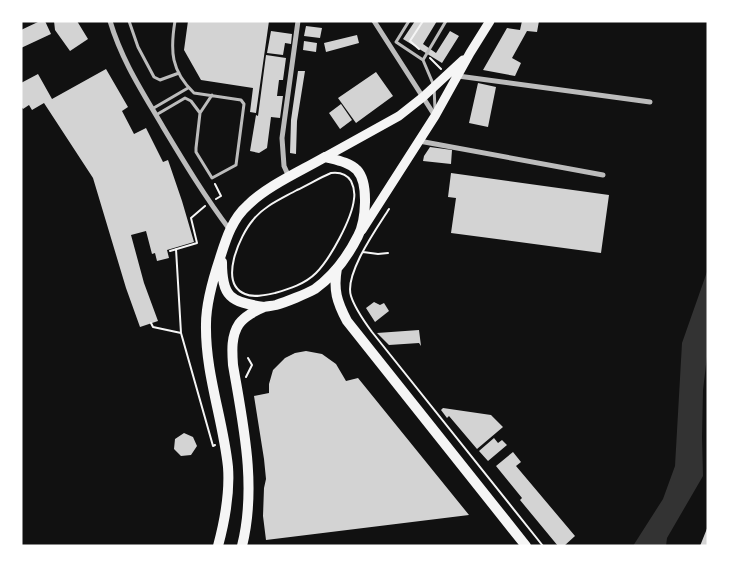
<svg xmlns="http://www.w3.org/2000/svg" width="729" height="567" viewBox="0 0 729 567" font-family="Poppins,sans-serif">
  <rect width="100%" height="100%" fill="#111"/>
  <path fill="#333" d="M708 269V348L703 390 702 437 703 476 667 538 666 546H633L663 499 675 466 682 343Z"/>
  <path fill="#d3d3d3" d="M40 21H45L51 34 21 48V30Z
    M54 21H77L88 39 70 51 55 30Z
    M188 21H269L256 113 250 112 253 88 201 80 184 50Z
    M415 21H437L423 44 436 53 450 31 459 36 442 63 403 39Z
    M522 21H539L537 32 527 31 512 58 521 63 515 76 483 70 507 28 520 30Z
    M306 26 322 28 320 38 304 36Z
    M271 31 292 34 291 44 285 43 283 55 267 53Z
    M357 35 359 43 326 52 324 43Z
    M304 41 317 43 316 52 303 50Z
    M266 55 286 58 283 80H279L277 96H283L280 118 271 117 267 148 259 153 250 151 256 115 258 116Z
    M106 69 128 107 122 111 134 134 146 128 163 162 168 160 182 201 194 242 167 250 169 258 157 261 155 253 152 254 146 231 131 235 144 283 158 321 140 327 126 288 93 178 44 103 32 110 29 105 23 109 21 106V83L38 74 52 99Z
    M298 71H305L297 121 296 154 290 153 291 120Z
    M376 72 393 96 356 123 338 98Z
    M478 83 496 87 488 127 469 123Z
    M341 104 352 120 340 129 329 113Z
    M430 147 452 150 451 164 423 161 424 156Z
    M451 173 609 195 601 253 451 233 456 198 448 197Z
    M374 302 380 305 384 303 389 311 375 322 366 308Z
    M419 330 421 346 419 343 389 345 377 333Z
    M306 351 322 354 336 364 346 381 358 378 469 515 266 540 263 516 264 488 266 479 264 459 254 396 269 393V384L273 370 285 358 295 353Z
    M443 408 491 415 503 427 477 449 449 416 447 418 441 410Z
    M184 433 193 437 197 446 191 455 181 456 174 449 175 439Z
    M494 438 498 443 502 440 507 445 488 461 479 451Z
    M513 452 521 462 516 466 575 536 564 546H558L520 500 522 498 496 466Z
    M708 526V546H700Z"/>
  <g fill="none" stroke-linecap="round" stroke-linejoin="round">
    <path stroke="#f5f5f5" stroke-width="2" d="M419 49 410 41 423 21
      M430 58 441 69
      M331 173C339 172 346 173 351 181 354 187 355 193 354 199 352 219 330 259 316 273 305 284 289 289 275 293 266 295 253 298 245 294 218 283 240 235 253 220 264 206 281 199 297 190 308 185 319 178 331 173Z
      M215 184 221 196 216 199
      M389 209C377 228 344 274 351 296 355 309 364 321 372 332L543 546
      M176 249 181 333
      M170 251 197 243 191 218 205 206
      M363 252 378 254 388 253
      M151 323 153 327 181 333 213 446 215 445
      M246 377 252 365 248 358"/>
    <path stroke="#bcbcbc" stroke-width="3" d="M129 21 138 47 154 77 160 80 179 73
      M409 21 396 42 423 60 434 86 435 110
      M423 60 446 21
      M152 109 188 88
      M200 113 212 95
      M156 115 185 98 191 101 200 113 196 148V152L212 178 236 165 244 104 241 100 194 93C171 71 170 51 175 21"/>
    <path stroke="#bcbcbc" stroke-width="5" d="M110 21C122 61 142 91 163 127 184 162 205 197 230 230
      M374 21 435 116
      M458 76 650 102
      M419 141 603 175
      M289 177 284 166 282 138 298 21"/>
    <path stroke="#f5f5f5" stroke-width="9" d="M325 157 399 116 423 97 463 60
      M362 230 435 116 470 53 490 21"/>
    <path stroke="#f5f5f5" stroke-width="10" d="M222 262C222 297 230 302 264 307
      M337 268C333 290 337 302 347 321L526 546
      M218 546C225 520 230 494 228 467 223 419 205 373 206 324 206 302 213 279 220 258 226 239 232 219 248 205 267 186 301 171 325 157 336 160 349 162 357 170 369 183 366 221 358 236 348 256 333 276 315 289 306 294 286 302 276 305 272 306 268 306 264 307 256 310 244 317 239 324 231 336 232 351 233 365 243 424 257 486 242 546"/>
  </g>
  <rect width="729" height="567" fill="none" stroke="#ffffff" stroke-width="45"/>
</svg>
